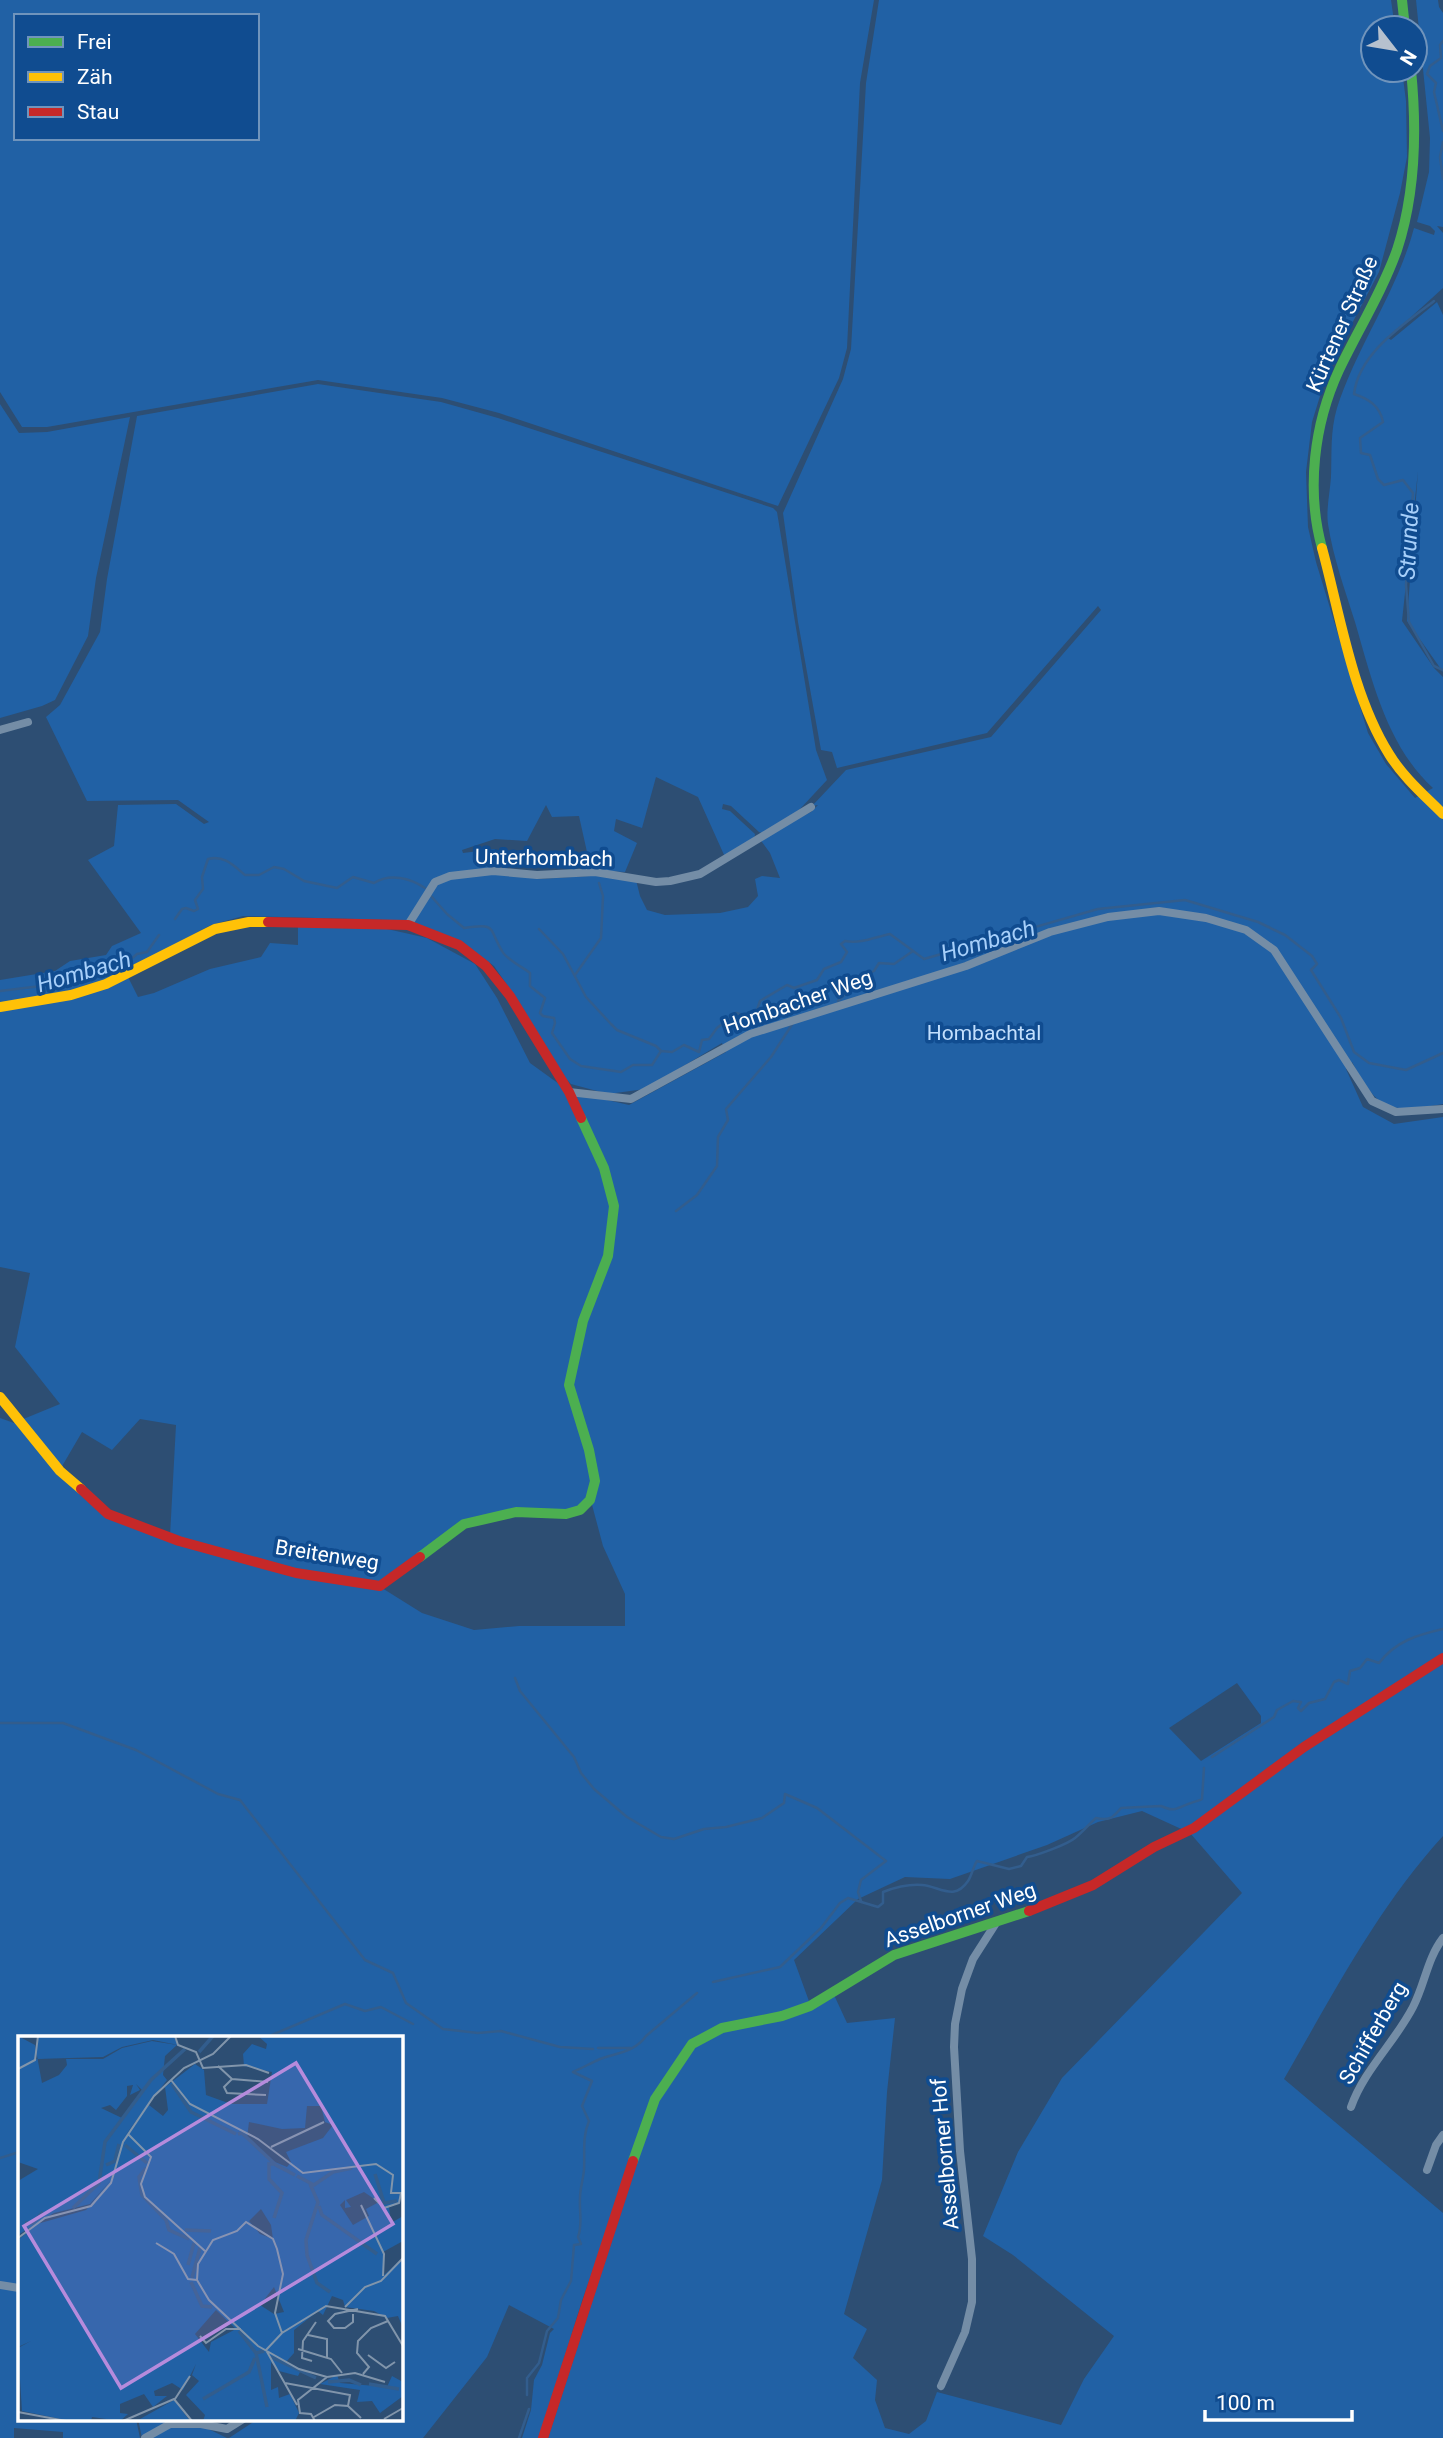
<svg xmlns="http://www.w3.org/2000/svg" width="1443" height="2438" viewBox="0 0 1443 2438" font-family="Roboto,sans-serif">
  <rect width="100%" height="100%" fill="#2d4e73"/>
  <path fill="#2161a5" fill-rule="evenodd" d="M0 0H874L860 83 847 348 839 378 778 506 499 413 442 398 318 380 47 427H22L0 392ZM16 16H257V138H16Z
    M879 0H1391L1395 28H1373V70H1402L1406 101 1407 157 1400 193 1379 272 1336 354 1325 380 1312 422 1306 472 1308 527 1316 562 1368 733 1386 764 1415 798 1433 788C1387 746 1372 680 1355 622 1345 590 1333 557 1328 524 1326 509 1330 492 1331 477 1332 453 1330 432 1337 408 1357 346 1397 292 1414 228L1434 235 1435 231 1430 226 1417 222 1429 172 1430 138 1416 0H1438L1439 7 1443 13V227L1437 226 1443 233V288L1388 338 1391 340 1437 302 1443 315V672L1407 621 1418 471 1402 621 1434 668 1443 677V1104C1388 1113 1379 1112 1352 1062L1346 1069 1363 1107 1394 1124 1443 1117V1836C1378 1907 1332 1996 1284 2079L1443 2213V2438H548L657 2101 693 2046 722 2030 782 2018 811 2008 834 1995 847 2023 895 2018 887 2092 882 2180 844 2314 867 2329 853 2358 877 2380 875 2400 885 2428 909 2434 926 2421 937 2392 1061 2425 1084 2379 1114 2336 1013 2255 983 2236 1018 2152 1062 2078 1242 1893 1190 1833 1142 1811 1098 1822 1047 1845 950 1879 905 1877 858 1899 794 1960 810 2004 780 2014 723 2025 690 2043 653 2099 582 2301 539 2438H522L531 2410 534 2380 542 2365 550 2333 554 2329 509 2305 487 2357 423 2438H229L258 2419H401V2037H19V2286L0 2282V1418L14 1423 18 1421 58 1471 107 1517 179 1542 295 1575 382 1588 422 1613 474 1630 519 1626H625V1594L603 1546 591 1501 597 1481 590 1449 571 1384 586 1323 610 1256 617 1206 606 1166 572 1092 629 1105 726 1052 722 1043 645 1089 608 1094 571 1084 552 1065 518 1001 494 966 459 940 422 926 390 920 243 916 211 925 106 981 57 995 0 1004V980L55 971 70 961 106 955 112 946 141 933 88 860 114 846 118 805 176 804 204 824 209 822 178 800 87 801 46 717 60 705 100 632 107 579 137 416 318 384 441 402 498 418 773 508 777 512 816 750 827 780 800 809 765 834 759 832 731 806 723 804 722 809 730 811 755 834 754 840 725 857 698 797 656 777 642 828 616 819 614 831 637 843 625 872 591 870 579 816 552 817 546 805 527 841 495 839 462 850 463 853 495 849 497 871H513V874L516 872 540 879 590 876 601 873 636 880 640 896 647 910 665 915 720 913 748 907 758 896 755 879 762 876 780 878 770 853 759 838 811 812 818 805 812 806 846 770 991 737 1101 610 1098 606 987 733 837 768 832 752 821 750 798 622 783 513 843 379 851 349 866 83ZM1237 1683 1261 1716V1723L1201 1761 1169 1728Z
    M0 404 19 433 47 432 130 417 96 578 88 636 55 700 42 706 0 718Z
    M298 926H374L427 938 475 964 497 998 530 1063 566 1089 602 1169 610 1205 605 1255 566 1385 594 1481 580 1509 516 1511 464 1522 381 1584 296 1571 170 1536 176 1425 140 1419 112 1450 82 1432 61 1468 21 1420 60 1404 15 1347 30 1273 0 1267V1011L128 977 138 997 154 993 210 969 261 957 270 943 298 945Z
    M0 2286 19 2290V2419H136L140 2438H63V2432L14 2428V2438H0Z
    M138 2419H200V2423H169L142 2438Z
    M170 2425H200L227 2438H148Z"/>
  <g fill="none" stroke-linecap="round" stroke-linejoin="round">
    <path stroke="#325d8d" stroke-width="2.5" d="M1443 41 1440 45 1441 58 1430 66 1427 74 1436 83 1434 92 1443 131
      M1443 142 1440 157 1443 179
      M1434 301C1403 325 1359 353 1354 394 1369 399 1380 406 1383 422L1360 438 1361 453 1370 455 1378 479 1384 485 1403 480 1413 493 1406 585 1409 622 1434 666 1443 670
      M431 896 447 914 464 928C498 923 488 928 502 951 507 960 521 966 530 973V986L545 998 540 1013 543 1016 554 1018 555 1023 552 1033 570 1059 581 1066 621 1072 633 1065H652L661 1051 672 1052 684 1045 699 1052 702 1040 709 1039 717 1028 736 1013 754 1019 760 1001 787 985 794 988 817 980 824 969 841 962 847 952 841 944 845 941C861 944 875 937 890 934L924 959 1098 909 1185 900 1258 922 1285 935 1312 956 1317 964 1311 970 1341 1018 1354 1052 1369 1063 1406 1070 1443 1053
      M175 919 182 909 186 908 194 911 198 909 195 900 203 889 202 877 208 859C224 855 233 865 245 875H259L274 867 284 869 304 881 337 888 353 877 374 883C390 873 410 878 425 888
      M539 929 563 954 586 997 611 1024 617 1030 656 1046 661 1051
      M575 975 601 938 603 896 599 883
      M0 991 41 986 63 976 82 974 93 965 129 961 137 954 147 952 159 935
      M838 1001 864 976 874 971 879 963 894 964 913 951
      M676 1211 697 1195 717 1166 718 1137 728 1120 726 1109 771 1057 793 1023
      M515 1678 520 1691 574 1757 581 1773 594 1789 627 1817 661 1837 674 1839 704 1829 726 1827 762 1818 784 1803 785 1794 817 1808 886 1861 861 1880 858 1892 861 1901
      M0 1723H63L136 1750 218 1794 240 1800 365 1960 393 1973 406 2003 443 2029 478 2033 501 2031 560 2047 593 2049
      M1212 1757 1274 1717 1277 1710 1293 1701 1301 1702 1298 1708 1301 1711 1309 1703 1325 1699 1334 1682 1339 1680 1348 1684 1350 1671 1360 1668 1367 1659 1379 1663C1396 1641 1417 1635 1443 1629
      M713 1982 780 1967 821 1928 840 1903 848 1898 878 1907 883 1903V1892C896 1887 909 1884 922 1885 939 1886 954 1902 968 1881 972 1875 973 1867 977 1861L1009 1869 1021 1866 1027 1857C1036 1856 1068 1844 1075 1838 1083 1832 1089 1824 1096 1818 1109 1821 1113 1818 1121 1808L1161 1806C1176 1813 1178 1807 1191 1803 1195 1801 1199 1801 1202 1799L1204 1768
      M267 2037 345 2004 365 2011 381 2007 413 2024
      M598 2048H630
      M0 2158 19 2152
      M527 2395V2378L539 2363 547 2331 558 2318 561 2300 571 2281 574 2245 581 2244 578 2237C583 2224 579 2211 580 2198 580 2189 583 2180 584 2170 585 2153 582 2137 589 2121L582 2106 592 2081 573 2072C582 2068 591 2063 600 2059 617 2053 635 2052 646 2036L697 1993
      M519 2438 529 2409"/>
    <path stroke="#748da6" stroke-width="8" d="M0 730 28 722
      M408 925 435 882 450 876 493 871 537 875 595 872 656 882 670 881 700 874 811 807
      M569 1092 631 1099 750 1034 966 966 1050 932 1108 917 1159 911 1206 918 1246 930 1274 950 1372 1101 1396 1112 1443 1109
      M1351 2107C1364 2070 1395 2042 1413 2007 1425 1984 1427 1959 1443 1938
      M1427 2170 1436 2145 1443 2135
      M0 2285 19 2288
      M941 2386 965 2332 972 2302V2259L960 2151 954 2047 955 2024 962 1989 973 1959 996 1923
      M145 2438 170 2424H201L227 2429 243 2419"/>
    <path stroke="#4caf50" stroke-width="10" d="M1402 0 1405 28
      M1322 548C1306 490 1314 424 1339 370 1358 330 1382 292 1397 250 1416 192 1417 130 1411 70
      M420 1557 464 1524 516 1512 566 1514 580 1510 590 1500 595 1481 589 1450 569 1385 583 1321 608 1256 614 1206 604 1168 581 1118
      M633 2161 655 2099 692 2044 722 2028 782 2016 810 2006 894 1955 1029 1911"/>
    <path stroke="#ffc107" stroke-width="10" d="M1322 548C1340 614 1352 695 1389 754 1403 777 1424 795 1443 814
      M0 1007 71 995 106 984 215 929 249 922H268
      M0 1397 60 1471 81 1489"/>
    <path stroke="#c62828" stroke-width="10" d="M268 922 408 925 459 945 486 966 510 996 569 1092 581 1118
      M81 1489 108 1514 179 1541 296 1573 380 1586 420 1557
      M1029 1911 1093 1885 1154 1847 1194 1828 1304 1747 1443 1658
      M543 2438 633 2161"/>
  </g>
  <g text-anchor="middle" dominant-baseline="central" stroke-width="7" stroke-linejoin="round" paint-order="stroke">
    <g font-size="21" fill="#fff" stroke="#104c90">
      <text transform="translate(1342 324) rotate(-66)">Kürtener Straße</text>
      <text transform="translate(544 858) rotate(1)">Unterhombach</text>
      <text transform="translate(798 1002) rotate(-19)">Hombacher Weg</text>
      <text transform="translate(327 1555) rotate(9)">Breitenweg</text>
      <text transform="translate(960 1915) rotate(-19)">Asselborner Weg</text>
      <text transform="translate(1373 2033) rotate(-60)">Schifferberg</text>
      <text transform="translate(945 2154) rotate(-95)">Asselborner Hof</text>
    </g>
    <g font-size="21" fill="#c2dffd" stroke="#104c90">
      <text x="984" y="1033">Hombachtal</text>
    </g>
    <g font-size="23" font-style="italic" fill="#a6cffa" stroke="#104c90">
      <text transform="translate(1409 541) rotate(-87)">Strunde</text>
      <text transform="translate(988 941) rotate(-16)">Hombach</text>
      <text transform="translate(84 972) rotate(-16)">Hombach</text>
    </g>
  </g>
  <g transform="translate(18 2036)">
    <rect width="385" height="385" fill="#2d4e73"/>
    <path d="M0 0 17 9 24 47 41 39 49 29 48 23H85L104 12 134 5 159 9 147 20 145 39 149 44 105 102 131 69 145 80 150 74 147 51 177 28 186 34 188 59 213 68H249L254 36 226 30 225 18 234 8 248 13 249 8 240 0H385V156L372 157 383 158 381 167 371 171 373 187 385 180V205L365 216V240L385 222V292L380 280 369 282 356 275 327 271 325 264 314 260 305 279 300 275 276 294V317L268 326 283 334 280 340 261 335 253 326V354L260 351 261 362 272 358 281 377 277 385H185L187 379 168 359 181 345 174 339 178 328 165 354 154 347 136 355 137 360H149L135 371 126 358 102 368V377L110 378 102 385 74 381 73 385H52L4 375 0 312 13 305 0 311V204L19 188 68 174 93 144 72 168 36 177 0 199V145L20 133 0 126ZM118 48 124 54 104 82 83 72 92 69 98 74 109 60V50L115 49 112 59 122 54ZM289 70H303L307 86 315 89 305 102 268 116 273 126 269 131 252 124 229 102 231 86 264 93 287 92ZM346 156 361 166 348 173 351 180 335 189 322 169 327 164V172L333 171 328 164ZM243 173 253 189 255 203 242 198 231 185ZM256 251 266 276 256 278 242 269ZM198 274 218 293 193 306 191 316 177 298ZM20 0H156L160 9 135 4 104 11 85 21 18 23ZM319 339 322 347 369 351 374 340 385 346V360L362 377 354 365 339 366 342 354 302 348ZM156 364 172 385H111L122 383Z" fill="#2161a5" fill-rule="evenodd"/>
    <path fill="none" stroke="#325d8d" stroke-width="3.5" d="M181 16 195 0M154 48 173 76 218 98M220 98 224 97 258 129 277 139M107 109 129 127M88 129 97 125 101 108M128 132 121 141 124 159 148 184 151 194 171 203M357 138 366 167 379 165M279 140 296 149 315 136 334 132M292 148 300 166 288 204 289 219 299 247 312 256M301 170 304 179 359 218M55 172 81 147 87 106 133 44 167 13M256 182 264 157 251 143V128H257M7 187H15L25 176M167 194 193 195M170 229 176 207M174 242 182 212M173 246 184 270 194 271M221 295 238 317 246 315M238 317 249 371M253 321 298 342M310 346 331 344 343 349M351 348 381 353M185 363 231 336 237 322"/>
    <path fill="none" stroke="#8195ab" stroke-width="2" d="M157 0 160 9 178 16 185 32 228 29 251 37M200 30 214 43 250 46M0 33 17 24 20 0M214 43 206 51 209 57 248 59M153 44 172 68 240 103 285 137 358 128 375 139 373 157H385M110 98 133 121 123 148 127 161 187 215M253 111 306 86M356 162 366 172 381 167 383 157M343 169 366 218 365 240M0 202 27 182 73 170 93 147 105 106 136 60 166 32 195 18 213 0M138 207 156 218 170 243 179 244M327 271 347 251 363 245 385 222M335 278V286L327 292H316L310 285 317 278 340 273M264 297 257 277 265 238 259 213 255 203 228 186 219 195 195 204 180 228 179 244 191 264 240 310 281 333 309 341 337 337 367 346M290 299 309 303V321M182 300 188 307 208 293H223M280 313 313 323 324 337M248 314 264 297 308 270 367 280 385 310M248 314 279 369M350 319 368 332 377 326M294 325 284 322 285 305 298 286M345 338 351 331 339 317 340 305 353 292 370 285M267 347 332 359 330 370M157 363 172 340M0 376 48 385M296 381 317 369 330 370 343 382M366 383 385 372M105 385 156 363 174 385M297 385 293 378 282 377 280 364 309 341"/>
    <path fill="#b68bdc" fill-opacity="0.15" stroke="#b68bdc" stroke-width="3.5" d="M278 27 375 188 103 352 6 190Z"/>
    <rect width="385" height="385" fill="none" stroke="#fff" stroke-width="3.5"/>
  </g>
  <rect x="14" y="14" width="245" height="126" fill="#104c90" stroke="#7094bc" stroke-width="2"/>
  <rect x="28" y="37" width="35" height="10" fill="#4caf50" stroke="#7094bc" stroke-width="2"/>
  <text x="77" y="49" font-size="21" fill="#ffffff">Frei</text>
  <rect x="28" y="72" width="35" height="10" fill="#ffc107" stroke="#7094bc" stroke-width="2"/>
  <text x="77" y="84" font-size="21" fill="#ffffff">Zäh</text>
  <rect x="28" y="107" width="35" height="10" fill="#c62828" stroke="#7094bc" stroke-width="2"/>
  <text x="77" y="119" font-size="21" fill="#ffffff">Stau</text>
  <g transform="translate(1394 49) rotate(121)"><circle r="33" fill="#104c90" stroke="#7094bc" stroke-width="2"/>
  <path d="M0-5L12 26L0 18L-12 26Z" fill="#b6c1ce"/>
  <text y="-10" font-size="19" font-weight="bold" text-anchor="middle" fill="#ffffff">N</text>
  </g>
  <path d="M1205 2410v10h147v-10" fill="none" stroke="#ffffff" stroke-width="3.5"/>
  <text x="1216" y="2410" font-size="21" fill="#ffffff" stroke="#104c90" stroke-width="5" paint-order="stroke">100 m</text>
</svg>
